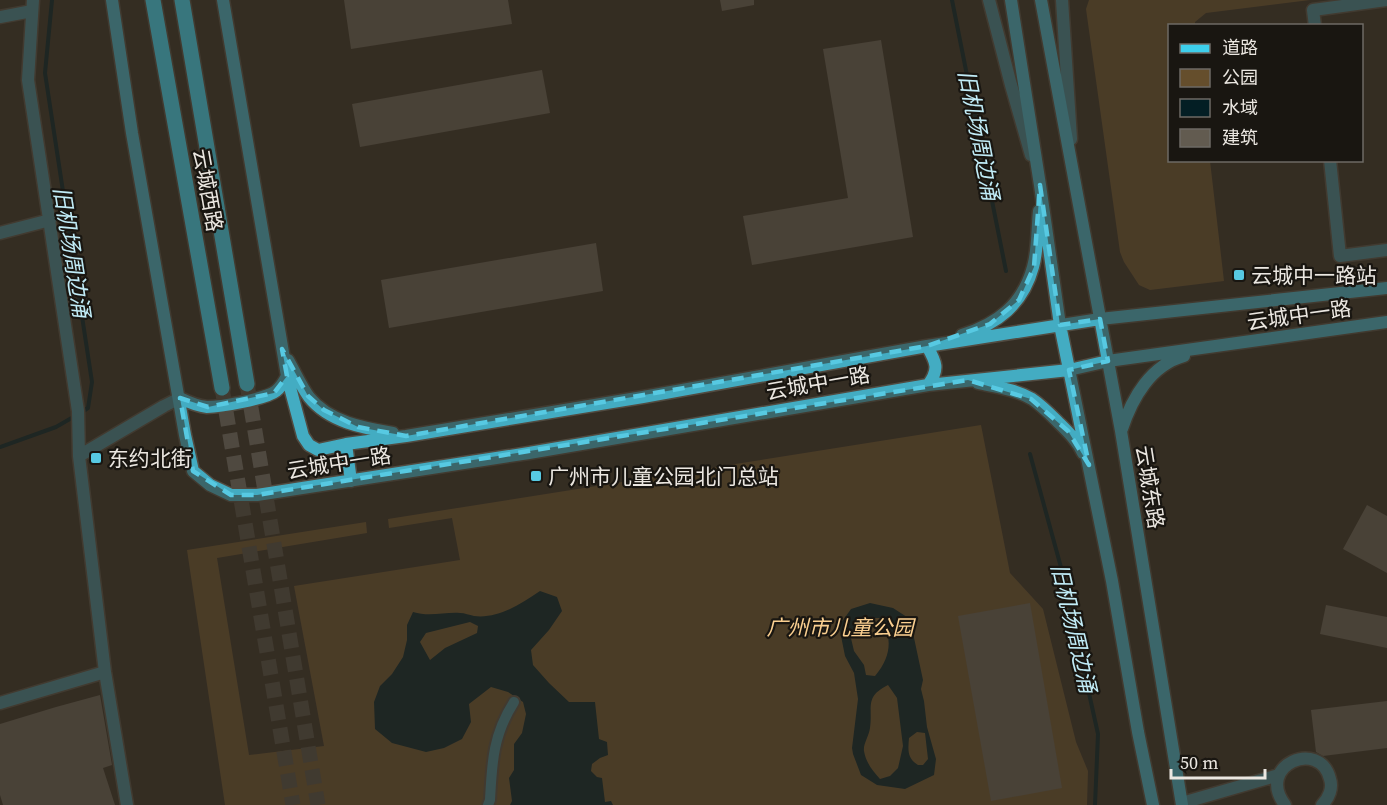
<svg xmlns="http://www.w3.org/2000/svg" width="1387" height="805" viewBox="0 0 1387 805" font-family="'Source Serif 4','Noto Sans SC',serif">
  <rect width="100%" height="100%" fill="#342d23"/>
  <path fill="#654e2c" d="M1089 0H1310L1206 13 1195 22V25L1170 26V160L1210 161 1224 281 1150 290 1139 285 1124 262 1120 252 1086 9Z
    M981 425 1010 573 1043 609 1076 742 1088 771 1087 805H225L187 550 366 522 367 533 217 558 249 755 324 746 294 586 460 560 452 518 389 528 388 519Z"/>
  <path fill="#031e24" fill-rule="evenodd" d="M540 591 557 597 562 611 549 630 531 650 533 665 549 683 569 702H595L599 739 607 742 608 755 600 758 592 764 591 771 597 777 602 778 605 802 611 801 613 805H510L512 801 509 778 514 770V744L522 733 526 714 523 702 508 692 491 687 469 704 471 722 462 739 444 748 426 752 392 743 375 729 374 702 380 686 392 674 403 657 407 640V625L413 612C429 617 444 612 460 613 465 613 469 615 474 616 498 619 521 604 540 591ZM470 622 478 626 477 633 445 648 430 660 420 642 426 633Z
    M870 603 893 608 910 619 923 680 921 689 924 701 927 727 936 759 934 775 905 789 877 785 861 775 853 754 852 748 858 699 854 673 845 656 840 631 841 623 851 609ZM863 618H883C892 641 891 657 875 676L866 675 864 665 854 651 850 634ZM888 685 897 698 903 746 898 768 890 776 880 779C873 771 866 763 864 751 863 744 869 736 870 728 873 707 864 697 888 685ZM917 732 925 733 928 759 923 765H918C907 758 908 750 909 738Z"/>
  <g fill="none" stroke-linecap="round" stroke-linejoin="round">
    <path stroke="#031e24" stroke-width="4" d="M52 0 45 73 92 382 88 408 82 412
      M952 0 1006 271
      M0 447 56 427 75 416
      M1030 454 1062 571 1098 734 1095 805"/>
  </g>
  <path fill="#625b50" d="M344 0H508L512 24 351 49Z
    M720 0H754V5L722 11Z
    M881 40 913 237 752 265 743 216 848 198 823 49Z
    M542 70 550 113 360 147 352 104Z
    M596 243 603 291 389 328 381 280Z
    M1367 505 1387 516V573L1343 549Z
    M1030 603 1062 788 991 801 958 616Z
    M1326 605 1387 617V648L1320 634Z
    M100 695 112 765 103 768 115 805H3L0 795V724L56 707Z
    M1387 701V748L1323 756 1316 752 1311 710Z"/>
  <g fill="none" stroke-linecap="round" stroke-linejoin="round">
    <path stroke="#4f4940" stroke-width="15" stroke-dasharray="15 8" stroke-linecap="butt" d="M247 384 318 805
      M222 388 293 805"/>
    <defs>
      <path id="pedestrian" d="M488 805 490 800C492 762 493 735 514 702"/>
      <path id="minor" d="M33 0 28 80 78 411 79 456 164 406 180 398
        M0 17 32 11
        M1315 26 1313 10 1387 0
        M1330 160 1340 256 1387 250
        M0 233 50 220
        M79 456 105 672 127 805
        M0 703 105 672
        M1182 803 1279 775
        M1285 805C1255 765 1320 738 1330 779 1333 788 1329 798 1322 805"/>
      <path id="tertiary" d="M989 0 1011 85 1031 155
        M1062 0 1071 139"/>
      <path id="secondary" d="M112 0 132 133 185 435 193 471 210 485 231 495H257L529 453 928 385 1069 370 1108 361 1387 322
        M223 0 287 376 303 436 309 445 318 450 346 444 406 436 643 397 927 346 1100 319 1387 288
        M1011 0 1040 185 1060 325 1112 581 1138 732 1153 805
        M1041 0 1121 431 1182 805
        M962 335C998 324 1023 304 1033 267 1038 250 1037 230 1039 211
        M927 346C936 362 940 369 928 385
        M288 360C295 372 301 386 309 397 329 422 363 428 393 433
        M978 383C996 387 1015 389 1032 399 1041 405 1049 413 1057 421 1067 431 1077 440 1083 453
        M180 398C188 402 197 406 207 407 220 407 266 399 276 391 281 387 284 382 287 376
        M1122 429C1132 398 1151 365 1184 356
        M346 444 351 481"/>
      <path id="primary" d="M153 0 222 388
        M182 0 247 384"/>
    </defs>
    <use href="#pedestrian" stroke="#514b41" stroke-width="14"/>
    <use href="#minor" stroke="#514b41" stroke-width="15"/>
    <use href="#tertiary" stroke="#514b41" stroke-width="15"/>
    <use href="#secondary" stroke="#514b41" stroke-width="15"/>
    <use href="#primary" stroke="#514b41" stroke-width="18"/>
    <use href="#pedestrian" stroke="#427f8d" stroke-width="10"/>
    <use href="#minor" stroke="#427f8d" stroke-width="12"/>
    <use href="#tertiary" stroke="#427f8d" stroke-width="12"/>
    <use href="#secondary" stroke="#43acc2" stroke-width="12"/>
    <use href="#primary" stroke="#3dcfec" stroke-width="15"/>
  </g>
  <path d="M0 0H1387V805H0ZM1040 185 1060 325 1100 319 1108 361 1069 370 1089 465 1068 431 1031 399 968 380 257 495H231L193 471 180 398 208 407 274 393 287 376 282 349 308 396 324 410 358 427 406 436 927 346 990 324 1019 300 1034 267Z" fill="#342d23" fill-opacity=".55" fill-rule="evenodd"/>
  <path fill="none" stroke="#57c9e2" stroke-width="4.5" stroke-dasharray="12 8" stroke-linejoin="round" d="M1040 185 1060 325 1100 319 1108 361 1069 370 1089 465 1068 431 1031 399 968 380 257 495H231L193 471 180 398 208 407 274 393 287 376 282 349 308 396 324 410 358 427 406 436 927 346 990 324 1019 300 1034 267Z"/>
  <g fill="#57c9e2" stroke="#191611" stroke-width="2">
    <rect x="1233" y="269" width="12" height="12" rx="3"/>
    <rect x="90" y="452" width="12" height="12" rx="3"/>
    <rect x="530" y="470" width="12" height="12" rx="3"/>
  </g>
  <g text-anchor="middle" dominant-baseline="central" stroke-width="4.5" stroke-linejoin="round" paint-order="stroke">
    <g font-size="21" fill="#ebe7e1" stroke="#191611">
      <text transform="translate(208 190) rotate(80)">云城西路</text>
      <text transform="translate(1299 315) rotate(-8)">云城中一路</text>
      <text transform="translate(818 383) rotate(-10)">云城中一路</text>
      <text transform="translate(339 463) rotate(-9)">云城中一路</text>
      <text transform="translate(1150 487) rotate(81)">云城东路</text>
    </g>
    <g font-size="21" fill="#ebe7e1" stroke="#191611" text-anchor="start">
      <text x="1251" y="275">云城中一路站</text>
      <text x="108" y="458">东约北街</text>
      <text x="548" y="476">广州市儿童公园北门总站</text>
    </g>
    <g font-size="21" font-style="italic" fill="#facf90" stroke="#191611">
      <text x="840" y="627">广州市儿童公园</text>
    </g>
    <g font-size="22" font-style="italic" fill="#c1ecf7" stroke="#191611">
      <text transform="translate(979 135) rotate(79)">旧机场周边涌</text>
      <text transform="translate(72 252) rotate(81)">旧机场周边涌</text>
      <text transform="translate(1074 628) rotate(77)">旧机场周边涌</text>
    </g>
  </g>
  <rect x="1168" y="24" width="195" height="138" fill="#191611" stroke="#6d6a64" stroke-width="1.5"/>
  <rect x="1180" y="44" width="30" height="9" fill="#3dcfec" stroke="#6d6a64" stroke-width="1.5"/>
  <text x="1222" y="54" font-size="18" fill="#ebe7e1">道路</text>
  <rect x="1180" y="69" width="30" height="18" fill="#654e2c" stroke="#6d6a64" stroke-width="1.5"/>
  <text x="1222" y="84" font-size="18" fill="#ebe7e1">公园</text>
  <rect x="1180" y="99" width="30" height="18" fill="#031e24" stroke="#6d6a64" stroke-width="1.5"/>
  <text x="1222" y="114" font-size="18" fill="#ebe7e1">水域</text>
  <rect x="1180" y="129" width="30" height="18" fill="#625b50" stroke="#6d6a64" stroke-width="1.5"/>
  <text x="1222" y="144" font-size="18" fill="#ebe7e1">建筑</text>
  <path d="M1171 769v9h94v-9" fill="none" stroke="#ebe7e1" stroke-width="3"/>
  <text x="1180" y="769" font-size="18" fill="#ebe7e1" stroke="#191611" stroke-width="4.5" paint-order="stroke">50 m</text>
</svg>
